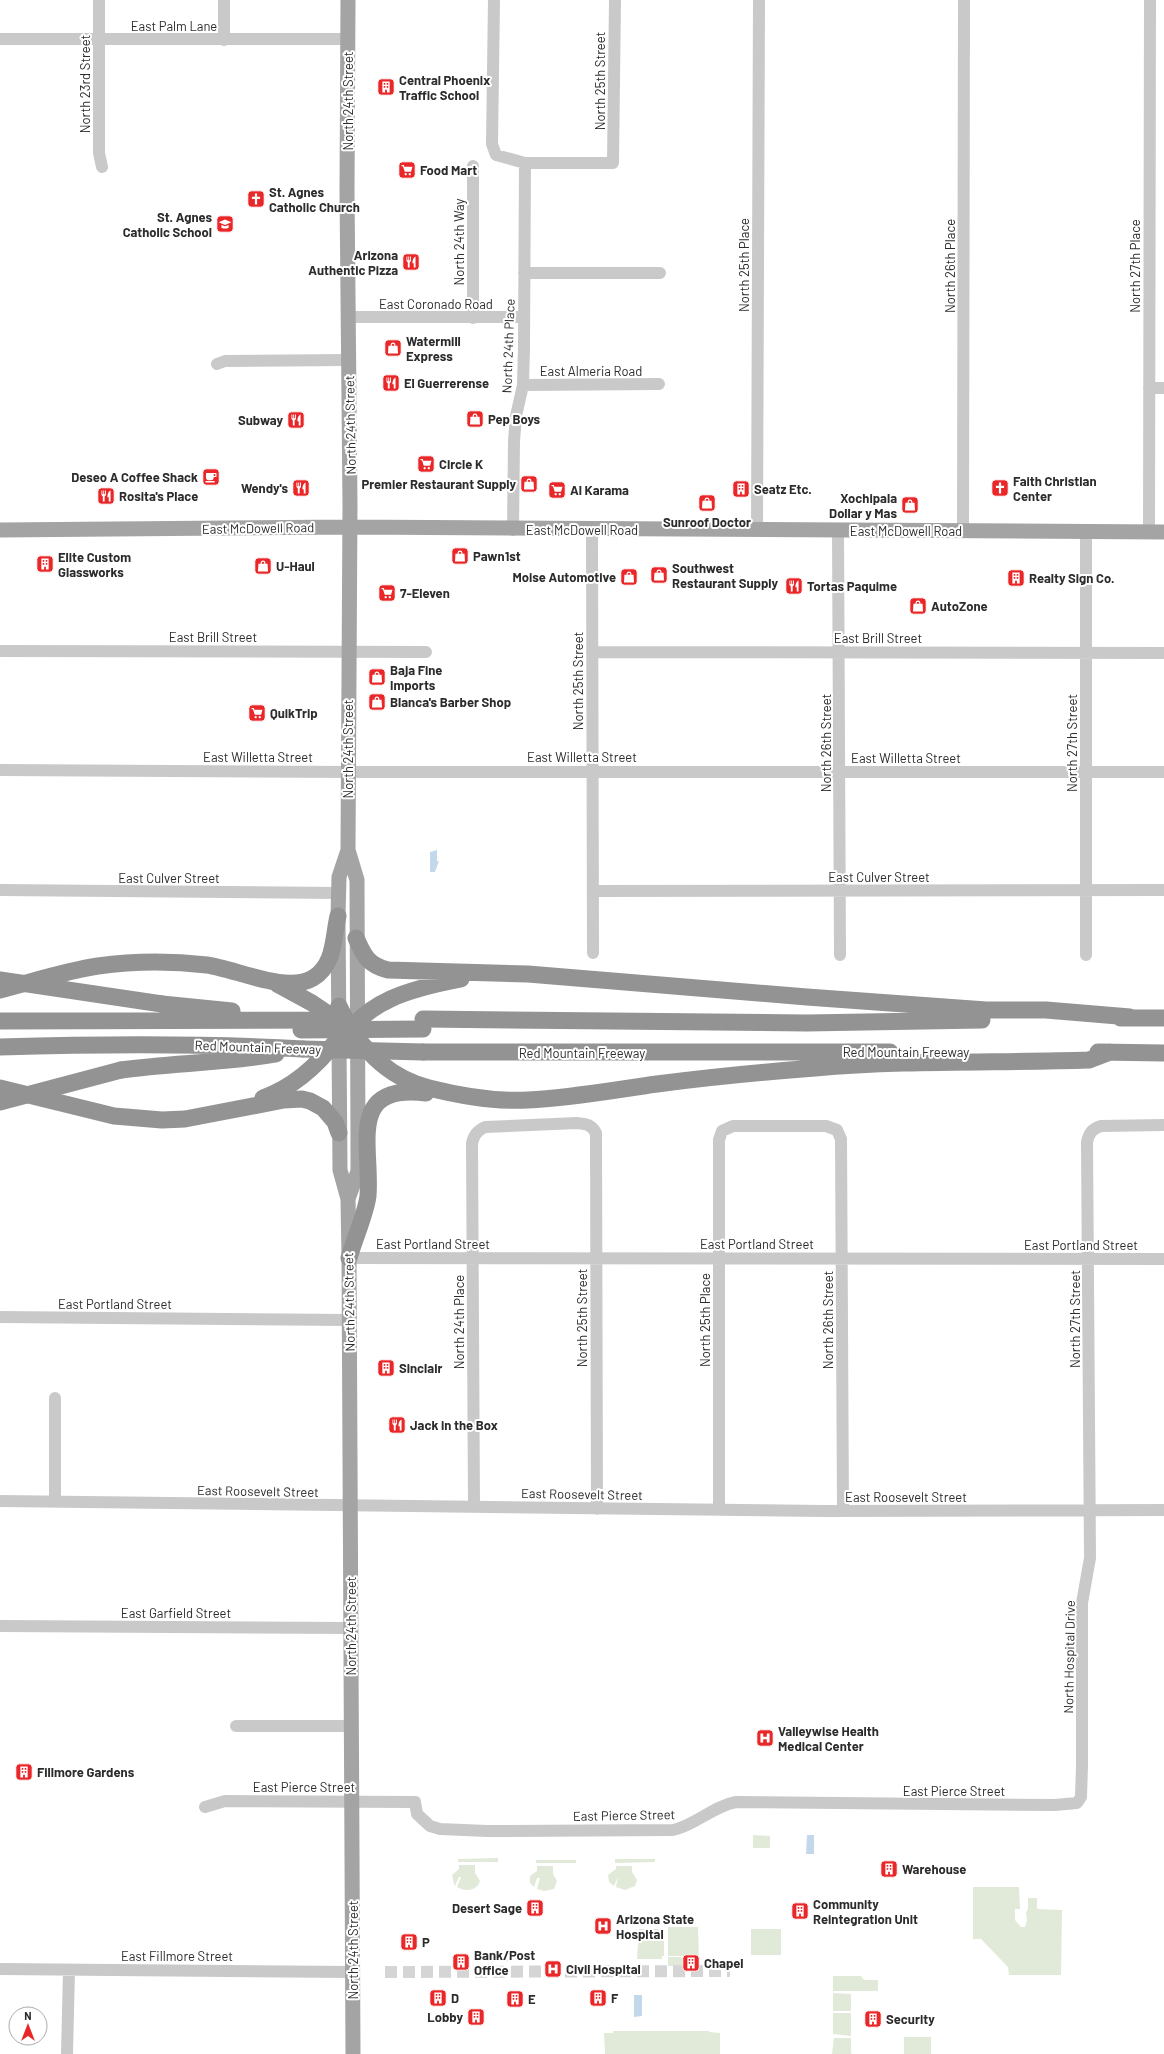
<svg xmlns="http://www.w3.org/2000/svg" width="1164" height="2054" viewBox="0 0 1164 2054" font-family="Barlow,sans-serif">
  <rect width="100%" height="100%" fill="#fff"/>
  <path fill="#e1ead8" d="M753 1835 770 1836V1848H753Z
    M498 1858V1862H458V1859Z
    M615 1859H655V1862L615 1863Z
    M536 1860H576V1863H536Z
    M459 1865H475V1873L480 1881C477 1891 465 1892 457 1887L461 1877H459L455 1886 454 1884 452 1875 459 1869Z
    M537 1866H553V1874L557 1881 554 1889 544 1891 537 1889 540 1878H537L534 1887 530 1883V1876L537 1871Z
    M616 1866H632V1872L637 1880 635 1886 625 1890 616 1887 618 1877 614 1886 609 1882 608 1875 616 1869Z
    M973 1887H1019L1020 1909H1015V1920L1021 1927H1025L1027 1920 1026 1913 1028 1909V1898H1037V1909L1062 1910 1061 1975H1009L1008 1967 981 1939H973Z
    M668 1927H698L699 1961 684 1959 682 1956H668Z
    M639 1929H664V1956H662V1959H637Z
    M751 1929H781V1955H751Z
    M487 1952H513V1960L504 1962V1959H499L498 1962H487Z
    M668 1957H681L684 1961V1966H668Z
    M833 1976H861L864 1980H878V1991H833Z
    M833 1993 851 1994V2011H833Z
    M833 2013H851V2036L833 2034Z
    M613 2031H709V2032L720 2033V2054H605L604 2033H613Z
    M904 2037H931V2054H904Z
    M834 2038H851V2053L852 2054H832Z"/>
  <path fill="#c3d9eb" d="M437 850V861H439L435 872H430V852Z
    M807 1835H814V1854H806Z
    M634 1995H642V2016L634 2017Z"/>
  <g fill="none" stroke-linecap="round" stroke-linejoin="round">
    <path stroke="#d5d5d5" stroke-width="12" stroke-dasharray="12 6" stroke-linecap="butt" d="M385 1972 730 1971"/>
    <path stroke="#c9c9c9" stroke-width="12" d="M99 0V153L102 167
      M494 0 492 144 496 155 525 163H613L615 0
      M0 39H348
      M224 40V0
      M473 166V318
      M524 273H660
      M349 317H524
      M217 364 225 361 349 360
      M523 385 659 384
      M1149 388H1164
      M513 530 514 441 516 416 523 385 524 347 525 163
      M592 530 593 953
      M757 531 759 0
      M838 531 840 955
      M963 532 964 0
      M1086 532V955
      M1149 532 1150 0
      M0 651 426 652
      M592 652 1164 653
      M0 770 348 772H1164
      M0 890 339 893
      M593 891 1164 890
      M349 1258 1164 1259
      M0 1317 350 1320
      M55 1398V1501
      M0 1501 825 1511 1164 1510
      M474 1507 472 1143C474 1135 477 1131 485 1127L577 1123C586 1124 591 1124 596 1133L597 1509
      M719 1510V1140L722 1131 733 1126H826L837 1130 841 1139 843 1511
      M0 1626 351 1628
      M236 1726H352
      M205 1807 225 1801 415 1802 417 1814 430 1826 440 1829 487 1831 673 1830C696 1825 713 1806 736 1802L1055 1805 1077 1803 1081 1797 1082 1766V1603L1090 1558 1087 1142C1089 1133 1092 1129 1101 1126L1164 1125
      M0 1969 353 1972
      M67 2054 69 1970"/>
    <path stroke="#a4a4a4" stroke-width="15" d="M0 530 350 527 1164 532
      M348 850 339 877 338 916 340 1170 348 1199 349 1258 353 2054
      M348 1199 358 1171V1145L357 880 348 850 350 505 347 191 348 0"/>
    <path stroke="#939393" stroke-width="17" d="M356 938C364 956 368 965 388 970L528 974 807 997 986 1010H1046L1130 1017
      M277 984 312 1003 340 1022
      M0 990C32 982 65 971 98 966 134 961 171 961 207 965 236 969 287 994 313 978 335 965 333 937 338 916
      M162 1004 232 1011
      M339 1006C357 1045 386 1077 429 1088 461 1096 495 1102 528 1100 571 1098 614 1090 657 1084 710 1077 763 1072 815 1068 906 1060 998 1063 1089 1060L1110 1052
      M1120 1018H1164
      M423 1019 807 1023 982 1020
      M0 1021 332 1020
      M0 1047C101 1044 202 1043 303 1049
      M339 1047C362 1000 414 988 461 979
      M423 1052H890
      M1098 1052 1164 1053
      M121 1070C172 1063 225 1063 276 1054
      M0 1088 114 1116 162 1120 185 1119 284 1100 302 1099 310 1101 323 1108 335 1122 339 1133
      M263 1098C294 1087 317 1066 337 1040
      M349 1258C354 1240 366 1213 368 1196 372 1146 346 1083 426 1093"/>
    <path stroke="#939393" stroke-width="17" d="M0 980 162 1004
      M301 1030 423 1029
      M303 1049 423 1052
      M0 1102 121 1070"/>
  </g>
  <defs>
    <symbol id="building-square" viewBox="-11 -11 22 22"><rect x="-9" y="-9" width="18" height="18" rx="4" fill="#e92729" stroke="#fff"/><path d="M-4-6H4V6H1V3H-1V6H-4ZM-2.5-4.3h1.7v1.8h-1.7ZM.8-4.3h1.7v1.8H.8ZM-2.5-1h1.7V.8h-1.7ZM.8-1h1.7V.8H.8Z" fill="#fff"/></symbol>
    <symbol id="supermarket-square" viewBox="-11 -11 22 22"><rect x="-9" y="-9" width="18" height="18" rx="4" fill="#e92729" stroke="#fff"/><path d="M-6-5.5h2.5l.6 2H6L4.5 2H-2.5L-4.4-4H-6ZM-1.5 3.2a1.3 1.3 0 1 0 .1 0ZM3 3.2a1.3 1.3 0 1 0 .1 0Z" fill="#fff"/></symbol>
    <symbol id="church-square" viewBox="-11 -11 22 22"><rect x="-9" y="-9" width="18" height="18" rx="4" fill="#e92729" stroke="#fff"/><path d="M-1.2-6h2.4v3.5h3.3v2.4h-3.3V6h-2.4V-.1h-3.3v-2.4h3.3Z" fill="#fff"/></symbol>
    <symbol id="school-square" viewBox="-11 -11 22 22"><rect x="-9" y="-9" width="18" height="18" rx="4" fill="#e92729" stroke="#fff"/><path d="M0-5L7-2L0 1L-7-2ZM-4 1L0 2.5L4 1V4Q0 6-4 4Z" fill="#fff"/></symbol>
    <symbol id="restaurant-square" viewBox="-11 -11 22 22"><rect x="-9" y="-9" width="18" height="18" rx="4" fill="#e92729" stroke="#fff"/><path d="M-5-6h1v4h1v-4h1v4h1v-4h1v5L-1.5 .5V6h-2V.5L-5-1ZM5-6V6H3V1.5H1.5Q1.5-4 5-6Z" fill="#fff"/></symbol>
    <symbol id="shop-square" viewBox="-11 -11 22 22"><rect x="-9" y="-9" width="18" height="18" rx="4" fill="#e92729" stroke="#fff"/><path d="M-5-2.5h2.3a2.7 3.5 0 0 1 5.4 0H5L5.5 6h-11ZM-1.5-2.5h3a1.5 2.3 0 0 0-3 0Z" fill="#fff"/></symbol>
    <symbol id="cafe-square" viewBox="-11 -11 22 22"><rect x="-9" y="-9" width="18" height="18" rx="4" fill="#e92729" stroke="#fff"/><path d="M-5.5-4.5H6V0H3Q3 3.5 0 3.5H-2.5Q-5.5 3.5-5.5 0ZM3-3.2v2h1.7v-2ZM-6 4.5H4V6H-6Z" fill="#fff"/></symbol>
    <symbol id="hospital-square" viewBox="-11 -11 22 22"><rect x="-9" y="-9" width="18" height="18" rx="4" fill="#e92729" stroke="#fff"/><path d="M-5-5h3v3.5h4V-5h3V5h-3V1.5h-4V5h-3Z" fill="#fff"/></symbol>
  </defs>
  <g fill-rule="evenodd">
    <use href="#building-square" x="376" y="77" width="20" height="20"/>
    <use href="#supermarket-square" x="397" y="160" width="20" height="20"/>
    <use href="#church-square" x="246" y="189" width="20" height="20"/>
    <use href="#school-square" x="215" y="214" width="20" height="20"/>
    <use href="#restaurant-square" x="401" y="252" width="20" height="20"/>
    <use href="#shop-square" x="383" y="338" width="20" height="20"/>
    <use href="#restaurant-square" x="381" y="373" width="20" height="20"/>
    <use href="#shop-square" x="465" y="409" width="20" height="20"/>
    <use href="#restaurant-square" x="286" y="410" width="20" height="20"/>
    <use href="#supermarket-square" x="416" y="454" width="20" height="20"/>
    <use href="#cafe-square" x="201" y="467" width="20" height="20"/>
    <use href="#shop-square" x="519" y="474" width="20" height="20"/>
    <use href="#restaurant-square" x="291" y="478" width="20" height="20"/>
    <use href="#church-square" x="990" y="478" width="20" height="20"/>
    <use href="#building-square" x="731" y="479" width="20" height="20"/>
    <use href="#supermarket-square" x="547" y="480" width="20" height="20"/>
    <use href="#restaurant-square" x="96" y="486" width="20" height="20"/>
    <use href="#shop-square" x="697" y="493" width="20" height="20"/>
    <use href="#shop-square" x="900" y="495" width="20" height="20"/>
    <use href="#shop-square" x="450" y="546" width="20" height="20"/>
    <use href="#building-square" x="35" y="554" width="20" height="20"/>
    <use href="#shop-square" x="253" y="556" width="20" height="20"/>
    <use href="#shop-square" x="649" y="565" width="20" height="20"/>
    <use href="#shop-square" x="619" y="567" width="20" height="20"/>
    <use href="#building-square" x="1006" y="568" width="20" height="20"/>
    <use href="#restaurant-square" x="784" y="576" width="20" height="20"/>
    <use href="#supermarket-square" x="377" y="583" width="20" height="20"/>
    <use href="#shop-square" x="908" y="596" width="20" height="20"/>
    <use href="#shop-square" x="367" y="667" width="20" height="20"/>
    <use href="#shop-square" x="367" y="692" width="20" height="20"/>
    <use href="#supermarket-square" x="247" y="703" width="20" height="20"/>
    <use href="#building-square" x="376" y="1358" width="20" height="20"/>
    <use href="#restaurant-square" x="387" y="1415" width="20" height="20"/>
    <use href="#hospital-square" x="755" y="1728" width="20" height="20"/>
    <use href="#building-square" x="14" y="1762" width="20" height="20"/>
    <use href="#building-square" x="879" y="1859" width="20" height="20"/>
    <use href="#building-square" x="525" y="1898" width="20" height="20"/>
    <use href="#building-square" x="790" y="1901" width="20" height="20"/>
    <use href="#hospital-square" x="593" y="1916" width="20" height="20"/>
    <use href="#building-square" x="399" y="1932" width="20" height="20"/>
    <use href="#building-square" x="451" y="1952" width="20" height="20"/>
    <use href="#building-square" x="681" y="1953" width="20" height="20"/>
    <use href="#hospital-square" x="543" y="1959" width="20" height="20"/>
    <use href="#building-square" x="428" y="1988" width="20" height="20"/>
    <use href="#building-square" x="588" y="1988" width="20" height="20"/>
    <use href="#building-square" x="505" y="1989" width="20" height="20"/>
    <use href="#building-square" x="466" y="2007" width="20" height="20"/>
    <use href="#building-square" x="863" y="2009" width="20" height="20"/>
  </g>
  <g text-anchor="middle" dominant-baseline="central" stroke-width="4" stroke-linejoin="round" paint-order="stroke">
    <g font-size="13" fill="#2c2c2c" stroke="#fff">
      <text x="174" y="26">East Palm Lane</text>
      <text transform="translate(600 81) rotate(-90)">North 25th Street</text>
      <text transform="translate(85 84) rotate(-90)">North 23rd Street</text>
      <text transform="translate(348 101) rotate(-90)">North 24th Street</text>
      <text transform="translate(459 242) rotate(-90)">North 24th Way</text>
      <text transform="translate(744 265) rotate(-90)">North 25th Place</text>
      <text transform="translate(950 266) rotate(-90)">North 26th Place</text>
      <text transform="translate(1135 266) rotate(-90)">North 27th Place</text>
      <text x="436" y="304">East Coronado Road</text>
      <text transform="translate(508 346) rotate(-88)">North 24th Place</text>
      <text x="591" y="371">East Almeria Road</text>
      <text transform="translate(350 425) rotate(-91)">North 24th Street</text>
      <text transform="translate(258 528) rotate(-1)">East McDowell Road</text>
      <text x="582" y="530">East McDowell Road</text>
      <text x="906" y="531">East McDowell Road</text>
      <text x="213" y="637">East Brill Street</text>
      <text x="878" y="638">East Brill Street</text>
      <text transform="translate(578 681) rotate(-90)">North 25th Street</text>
      <text transform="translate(826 743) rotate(-90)">North 26th Street</text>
      <text transform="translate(1072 743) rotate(-90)">North 27th Street</text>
      <text transform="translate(348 749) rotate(-90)">North 24th Street</text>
      <text x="258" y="757">East Willetta Street</text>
      <text x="582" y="757">East Willetta Street</text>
      <text x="906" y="758">East Willetta Street</text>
      <text x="879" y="877">East Culver Street</text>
      <text x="169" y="878">East Culver Street</text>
      <text transform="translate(258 1047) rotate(2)">Red Mountain Freeway</text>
      <text x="906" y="1052">Red Mountain Freeway</text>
      <text x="582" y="1053">Red Mountain Freeway</text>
      <text x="433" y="1244">East Portland Street</text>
      <text x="757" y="1244">East Portland Street</text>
      <text x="1081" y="1245">East Portland Street</text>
      <text transform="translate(349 1302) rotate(-91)">North 24th Street</text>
      <text x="115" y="1304">East Portland Street</text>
      <text transform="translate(582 1318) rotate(-90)">North 25th Street</text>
      <text transform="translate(1075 1319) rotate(-90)">North 27th Street</text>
      <text transform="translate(705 1320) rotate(-90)">North 25th Place</text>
      <text transform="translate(828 1320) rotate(-90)">North 26th Street</text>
      <text transform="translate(459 1322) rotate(-90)">North 24th Place</text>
      <text transform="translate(258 1491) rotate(1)">East Roosevelt Street</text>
      <text transform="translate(582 1494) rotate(1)">East Roosevelt Street</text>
      <text x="906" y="1497">East Roosevelt Street</text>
      <text x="176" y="1613">East Garfield Street</text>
      <text transform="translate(351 1626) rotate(-90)">North 24th Street</text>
      <text transform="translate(1069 1657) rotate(-89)">North Hospital Drive</text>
      <text x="304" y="1787">East Pierce Street</text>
      <text x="954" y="1791">East Pierce Street</text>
      <text transform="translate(624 1815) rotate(-1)">East Pierce Street</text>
      <text transform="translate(353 1950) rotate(-90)">North 24th Street</text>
      <text x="177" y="1956">East Fillmore Street</text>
    </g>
    <g font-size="13" font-weight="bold" fill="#2c2c2c" stroke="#fff" text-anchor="start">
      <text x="399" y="80">Central Phoenix<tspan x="399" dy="15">Traffic School</tspan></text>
      <text x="420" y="170">Food Mart</text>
      <text x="269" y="192">St. Agnes<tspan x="269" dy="15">Catholic Church</tspan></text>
      <text x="212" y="217" text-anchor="end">St. Agnes<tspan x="212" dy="15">Catholic School</tspan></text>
      <text x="398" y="255" text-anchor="end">Arizona<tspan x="398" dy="15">Authentic Pizza</tspan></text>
      <text x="406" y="341">Watermill<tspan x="406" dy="15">Express</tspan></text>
      <text x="404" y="383">El Guerrerense</text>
      <text x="488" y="419">Pep Boys</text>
      <text x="283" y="420" text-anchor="end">Subway</text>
      <text x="439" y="464">Circle K</text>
      <text x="198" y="477" text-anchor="end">Deseo A Coffee Shack</text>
      <text x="1013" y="481">Faith Christian<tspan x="1013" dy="15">Center</tspan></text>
      <text x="516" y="484" text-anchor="end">Premier Restaurant Supply</text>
      <text x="288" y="488" text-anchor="end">Wendy's</text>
      <text x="754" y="489">Seatz Etc.</text>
      <text x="570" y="490">Al Karama</text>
      <text x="119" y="496">Rosita's Place</text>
      <text x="897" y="498" text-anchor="end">Xochipala<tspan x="897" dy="15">Dollar y Mas</tspan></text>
      <text x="707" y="522" text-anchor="middle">Sunroof Doctor</text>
      <text x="473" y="556">Pawn1st</text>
      <text x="58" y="557">Elite Custom<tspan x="58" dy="15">Glassworks</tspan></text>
      <text x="276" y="566">U-Haul</text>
      <text x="672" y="568">Southwest<tspan x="672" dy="15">Restaurant Supply</tspan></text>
      <text x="616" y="577" text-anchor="end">Moise Automotive</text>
      <text x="1029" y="578">Realty Sign Co.</text>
      <text x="807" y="586">Tortas Paquime</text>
      <text x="400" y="593">7-Eleven</text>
      <text x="931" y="606">AutoZone</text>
      <text x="390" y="670">Baja Fine<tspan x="390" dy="15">Imports</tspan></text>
      <text x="390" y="702">Blanca's Barber Shop</text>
      <text x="270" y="713">QuikTrip</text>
      <text x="399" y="1368">Sinclair</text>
      <text x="410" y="1425">Jack in the Box</text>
      <text x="778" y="1731">Valleywise Health<tspan x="778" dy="15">Medical Center</tspan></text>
      <text x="37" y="1772">Fillmore Gardens</text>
      <text x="902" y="1869">Warehouse</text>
      <text x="813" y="1904">Community<tspan x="813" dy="15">Reintegration Unit</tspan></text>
      <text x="522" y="1908" text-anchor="end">Desert Sage</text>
      <text x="616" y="1919">Arizona State<tspan x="616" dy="15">Hospital</tspan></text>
      <text x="422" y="1942">P</text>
      <text x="474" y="1955">Bank/Post<tspan x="474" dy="15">Office</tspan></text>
      <text x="704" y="1963">Chapel</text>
      <text x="566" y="1969">Civil Hospital</text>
      <text x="451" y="1998">D</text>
      <text x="611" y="1998">F</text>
      <text x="528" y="1999">E</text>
      <text x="463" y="2017" text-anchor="end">Lobby</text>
      <text x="886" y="2019">Security</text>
    </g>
  </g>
  <g transform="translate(28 2026)"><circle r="19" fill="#ffffff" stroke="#ababab"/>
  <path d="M0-3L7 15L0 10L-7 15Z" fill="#e92729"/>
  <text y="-6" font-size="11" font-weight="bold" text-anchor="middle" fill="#2c2c2c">N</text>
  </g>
</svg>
